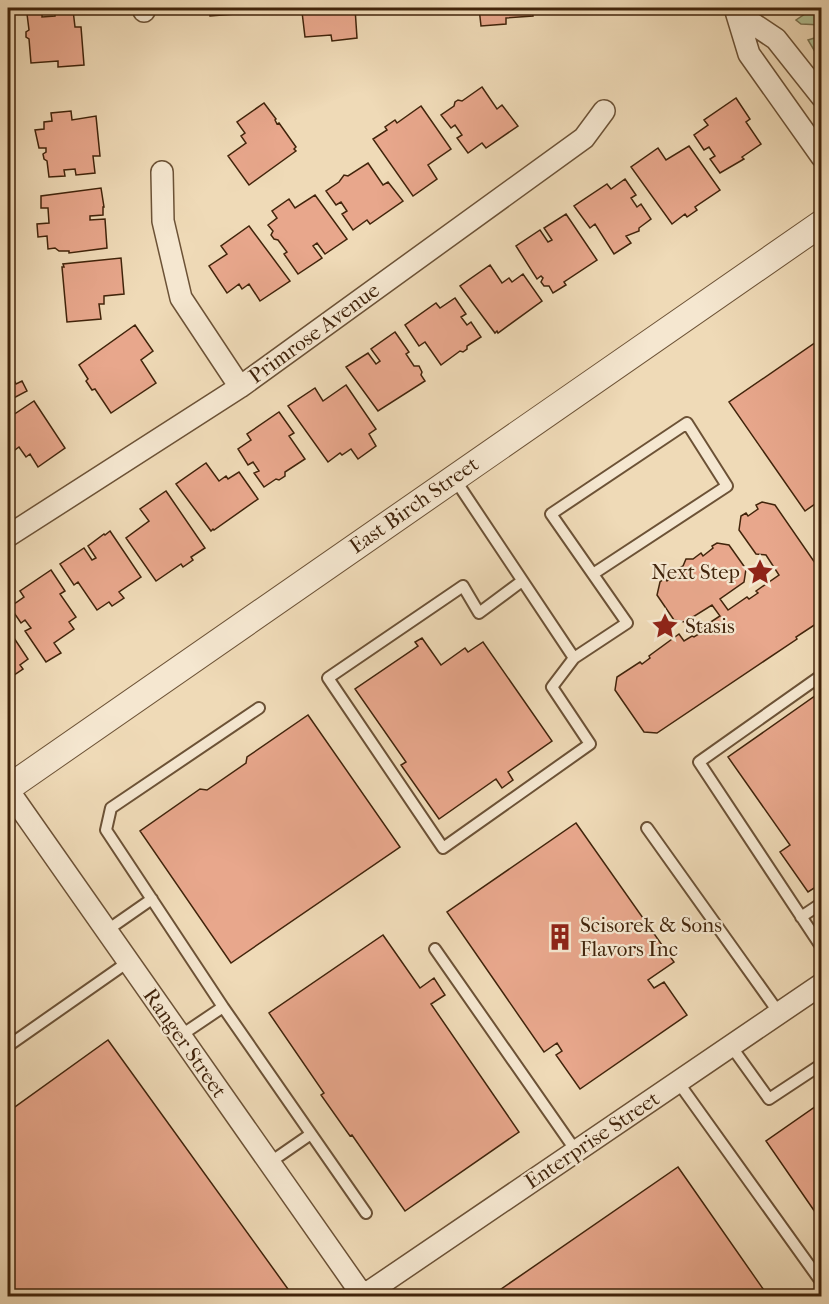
<svg xmlns="http://www.w3.org/2000/svg" width="829" height="1304" viewBox="0 0 829 1304" font-family="'IM FELL French Canon',serif">
  <rect width="100%" height="100%" fill="#efdab7"/>
  <filter id="stains"><feTurbulence type="fractalNoise" baseFrequency=".00333" numOctaves="4"/><feColorMatrix values="0 0 0 0 .2 0 0 0 0 .09 0 0 0 0 .02 0 0 0 .5 -.17"/></filter>
  <radialGradient id="worn" r=".72"><stop offset=".6" stop-color="#630" stop-opacity="0"/><stop offset="1" stop-color="#630" stop-opacity=".3"/></radialGradient>
  <path fill="#b2c194" stroke="#7a7250" stroke-width="1.5" d="M814 8H821V25L801 24 796 20Z
    M821 36H822L821 62 808 40Z"/>
  <path fill="#e8a78c" stroke="#41240b" stroke-width="1.5" d="M209 8H238H235V14L210 16Z
    M299 8H355L357 38 332 41 331 35 305 37 302 12Z
    M479 8H532L533 16 506 18V24L481 26Z
    M73 10 75 27H81L84 65 58 67V61L31 63 29 39 26 37V32L29 30 27 14 42 13V17L55 16V11Z
    M482 87 497 109 502 105 518 126 486 148 482 143 468 153 457 138 462 135 455 125 451 128 441 115 454 106 455 102 458 100 462 101Z
    M736 98 750 119 746 122 761 144 742 157 744 159 720 173 710 159 715 156 709 147 704 150 694 135 708 125 704 120Z
    M264 103 276 119 275 120 277 124 279 123 296 147 294 149 296 151 249 185 228 156 246 143 241 136 245 133 237 122Z
    M421 106 451 149 428 165 437 179 413 196 373 139 387 130 385 127 395 120 397 123Z
    M71 111 72 120 96 116 100 156H93L95 173 76 175 75 169 64 170 65 176 49 177 47 161 44 159 43 154 46 152V148H39L35 130 44 129V122L52 121 51 113Z
    M689 146 720 190 695 207 697 210 687 217 685 214 672 224 631 167 658 148 666 160Z
    M368 163 383 185 388 182 403 201 370 224 367 220 353 230 342 214 347 211 341 202 336 205 326 191 339 182 344 175 348 176Z
    M625 179 636 195 631 198 637 207 641 204 651 219 639 228V231L626 236 631 243 614 254 595 224 590 228 574 206 607 184 611 189Z
    M101 188 104 207H103V215L90 216V220L105 219 107 248 69 253V251H59L55 248 48 249 47 236 38 237 37 224 49 223 48 208H41V196Z
    M315 195 347 239 325 254 317 243 313 246 322 258 298 274 284 254 287 252 278 240 274 239 271 235 273 231 268 225 277 218 272 211 289 199 295 208Z
    M566 214 597 260 564 282 566 285 553 293 549 286H544L541 282 543 278 541 276 537 279 516 246 540 230 548 242 552 240 544 228Z
    M249 226 290 281 260 301 249 284 242 289 239 284 227 293 209 266 227 254 221 246Z
    M121 258 124 294 104 296V304H99L101 319 67 322 62 267H64L63 264Z
    M490 265 502 283 509 278 512 282 523 274 542 301 498 333 497 331 495 333 460 286Z
    M455 298 466 314 461 317 467 325 471 322 481 337 467 346V349L463 352 460 351 441 365 425 342 419 346 405 325 436 303 440 308Z
    M135 325 153 351 141 360 156 383 111 413 95 389 92 390 86 381 88 379 79 365Z
    M395 332 409 352 406 354 414 366H419L422 372 421 375 425 381 378 411 346 367 368 353 376 364 380 361 371 349Z
    M822 338V499L805 511 729 402Z
    M8 364 11 365 12 369 11 373 16 384 22 381 27 391 8 401Z
    M346 385 376 429 369 434 376 446 358 459 351 449 342 455 340 453 328 462 288 406 315 388 323 401Z
    M34 401 65 448 38 467 30 454 26 457 19 447 8 455V417H10Z
    M279 412 294 433 289 436 305 459 285 472V476L279 480 276 479 264 487 254 473 259 471 253 462 248 465 238 449 251 440 247 434Z
    M206 463 219 481 226 476 228 479 239 472 258 499 214 530 213 529 211 531 176 484Z
    M166 491 205 548 191 557 193 560 183 567 181 564 156 581 126 538 149 521 140 509Z
    M762 502 775 505 822 573V620L796 637 797 639 657 733 644 732 615 690 617 677 640 662 642 664 650 658 649 656 679 634 684 641 692 636 694 637 702 632 700 629 720 616 712 605 685 622 674 620 657 595 660 582 665 578 667 581 676 574 675 571 683 566 686 559H693L701 553 703 556 713 548 712 546 717 543 729 545 746 569 744 582 720 599 728 610 747 597 749 599 758 593 756 591 779 575 766 555 756 554 739 530 741 516 746 513 748 516 758 509 756 505Z
    M110 531 141 577 119 592 124 598 112 606 109 602 97 610 78 582 74 585 60 564 84 548 92 560 96 558 88 546 104 534 105 535Z
    M51 570 65 591 60 594 76 617 69 622 74 629 54 643 61 653 46 662 25 631 31 628 25 620 21 623 10 607 24 597 20 591Z
    M8 629 28 659 20 665 23 669 8 679Z
    M422 638 441 665 465 648 468 652 483 642 552 741 508 772 513 780 502 788 496 779 439 819 401 765 406 762 355 689 418 646 415 642Z
    M822 691V883L808 892 780 852 790 845 728 757Z
    M308 715 400 847 231 963 140 831 200 789 207 790 246 763 247 757Z
    M576 823 674 962 648 980 654 988 664 982 687 1015 580 1089 556 1055 562 1051 557 1043 544 1052 447 912Z
    M383 935 420 988 434 978 445 995 431 1004 519 1132 405 1211 352 1135 350 1136 321 1095 324 1093 269 1013Z
    M108 1040 293 1296H8V1112Z
    M822 1102V1222L766 1141Z
    M678 1167 768 1296H491Z"/>
  <g fill="none" stroke-linecap="round" stroke-linejoin="round">
    <defs>
      <path id="service" d="M454 478 574 658 552 687 590 744 443 848 328 678 463 586 479 613 522 581
        M574 658 627 623 551 514 687 423 727 486 593 574
        M822 675 699 762 822 948
        M647 828 779 1013
        M801 917 822 903
        M106 931 152 899
        M435 949 576 1151
        M223 1007 106 830 111 808 259 708
        M180 1036 223 1007 366 1213
        M8 1046 128 962
        M731 1046 769 1099 822 1064
        M678 1082 822 1283
        M269 1163 311 1134"/>
      <path id="minor" d="M144 8V11
        M735 8 749 54 822 157
        M737 13 776 39 822 97
        M162 172 163 221 181 298 240 387
        M8 536 240 387 584 138 604 111
        M8 790 363 1296
        M363 1296 822 984"/>
      <path id="tertiary" d="M8 788 822 223"/>
    </defs>
    <use href="#service" stroke="#6c5236" stroke-width="14"/>
    <use href="#minor" stroke="#6c5236" stroke-width="24"/>
    <use href="#tertiary" stroke="#6c5236" stroke-width="28"/>
    <use href="#service" stroke="#f5e7d0" stroke-width="10"/>
    <use href="#minor" stroke="#f5e7d0" stroke-width="21"/>
    <use href="#tertiary" stroke="#f5e7d0" stroke-width="26"/>
  </g>
  <defs>
    <symbol id="sight-bare" viewBox="-9 -9 18 18"><path d="M0-6L1.8-2.2L6-1.7L2.9 1.2L3.7 5.4L0 3.3L-3.7 5.4L-2.9 1.2L-6-1.7L-1.8-2.2Z" fill="#8f2418" stroke="#f5e7d0" stroke-width="2.5" paint-order="stroke"/></symbol>
    <symbol id="building-bare" viewBox="-9 -9 18 18"><path d="M-4-6H4V6H1V3H-1V6H-4ZM-2.5-4.3h1.7v1.8h-1.7ZM.8-4.3h1.7v1.8H.8ZM-2.5-1h1.7V.8h-1.7ZM.8-1h1.7V.8H.8Z" fill="#8f2418" stroke="#f5e7d0" stroke-width="2.5" paint-order="stroke"/></symbol>
  </defs>
  <g fill-rule="evenodd">
    <use href="#sight-bare" x="741" y="553" width="38" height="38"/>
    <use href="#sight-bare" x="646" y="607" width="38" height="38"/>
    <use href="#building-bare" x="541" y="918" width="38" height="38"/>
  </g>
  <g text-anchor="middle" dominant-baseline="central" stroke-width="4.5" stroke-linejoin="round" paint-order="stroke">
    <g font-size="21" fill="#41240b" stroke="#f5e7d0">
      <text transform="translate(314 333) rotate(-36)">Primrose Avenue</text>
      <text transform="translate(414 505) rotate(-35)">East Birch Street</text>
      <text transform="translate(185 1043) rotate(55)">Ranger Street</text>
      <text transform="translate(592 1140) rotate(-34)">Enterprise Street</text>
    </g>
    <g font-size="21" fill="#41240b" stroke="#f5e7d0" text-anchor="start">
      <text x="740" y="572" text-anchor="end">Next Step</text>
      <text x="685" y="626">Stasis</text>
      <text x="580" y="925">Scisorek &amp; Sons<tspan x="580" dy="24">Flavors Inc</tspan></text>
    </g>
  </g>
  <rect width="829" height="1304" fill="none" stroke="#efdab7" stroke-width="30"/>
  <rect x="9" y="9" width="811" height="1286" fill="none" stroke="#41240b" stroke-width="3"/>
  <rect x="15" y="15" width="799" height="1274" fill="none" stroke="#41240b" stroke-width="1.5"/>
  <rect width="100%" height="100%" filter="url(#stains)"/>
  <rect width="100%" height="100%" fill="url(#worn)"/>
</svg>
